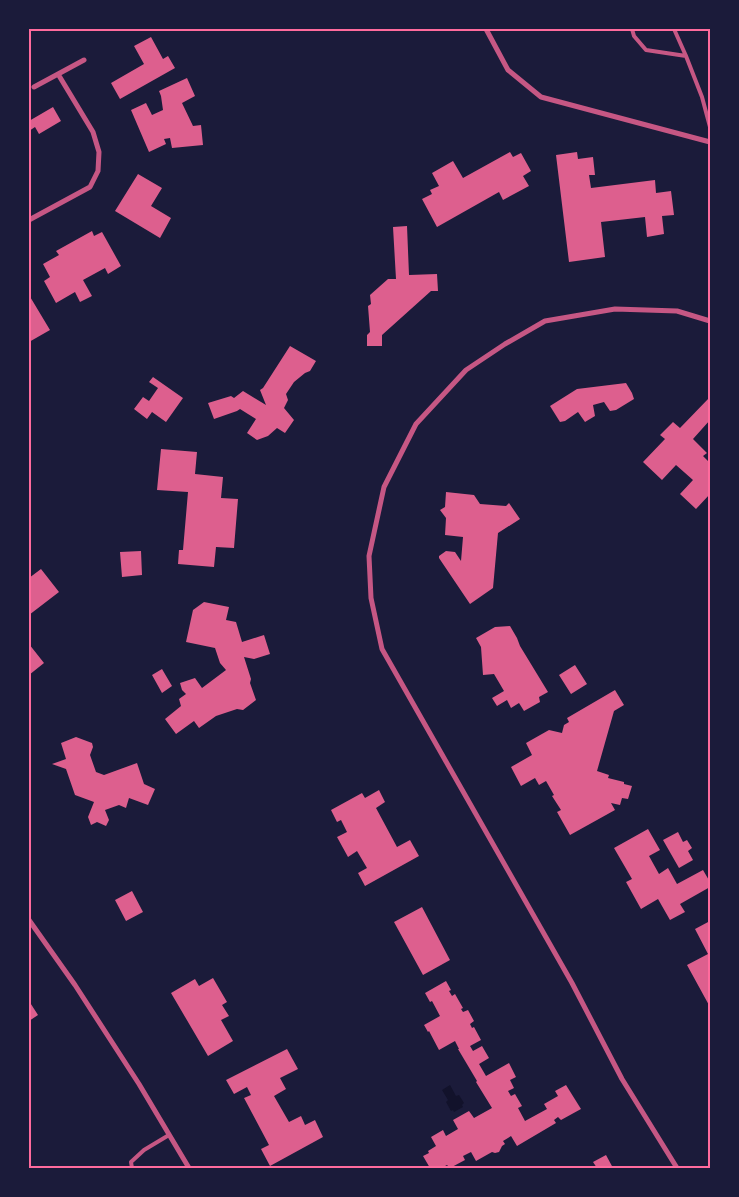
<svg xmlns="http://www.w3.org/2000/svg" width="739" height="1197" viewBox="0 0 739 1197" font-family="Barlow,sans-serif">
  <rect width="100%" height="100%" fill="#1b1b3a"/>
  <path fill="#12122b" d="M450 1085 456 1096 459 1095 464 1103 462 1105 463 1107 454 1112 453 1110 451 1111 446 1102 448 1100 442 1090Z"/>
  <path fill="#dd5f8e" d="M151 37 163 59 168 56 175 68 120 99 111 83 144 64 134 46Z
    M187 78 195 96 182 103 193 126 201 125 203 145 172 148 170 138 164 139 166 144 149 152 131 110 146 103 152 115 163 110 161 96 159 91Z
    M53 107 61 121 39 134 35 127 29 131V121Z
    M510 152 513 157 521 153 531 171 523 176 529 186 503 200 499 192 437 227 422 199 432 194 430 190 439 186 432 173 453 161 463 178Z
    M577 152 578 159 593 157 595 175H589L591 188 655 180 656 193 671 191 674 215 662 216 664 234 647 237 645 217 601 222 605 257 569 262 556 155Z
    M138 174 162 188 151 206 171 218 160 238 115 211Z
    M407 226 409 275 437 274 438 291H431L382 335V346H367V335L370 332 368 306 371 304 370 295 388 279H396L393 227Z
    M92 231 94 236 102 232 121 266 108 274 105 268 83 280 92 296 80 302 75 292 56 303 44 281 50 277 43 264 59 255 56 251Z
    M29 295 50 330 29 342Z
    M290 346 316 361 310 371 305 373 294 382 286 394 288 400 284 408 294 420 285 433 277 428 268 436 257 440 247 433 256 419 240 409 237 411 214 419 208 403 231 396 234 398 243 391 266 405 260 390 263 388Z
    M153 377 183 398 166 422 152 412 147 419 134 409 143 397 149 401 158 388 149 382Z
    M626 383 632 393 634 399 616 410 610 411 604 402 593 405 595 416 585 422 578 412 565 421 560 422 550 406 577 389Z
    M709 398 710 400V420L693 439 707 453 703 456 710 463V494L696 509 680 494 693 480 676 465 662 480 643 462 665 439 660 435 673 422 680 428Z
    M161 449 197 452 195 474 223 477 221 498 238 499 234 548 216 547 214 567 178 564 179 550H183L188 492 157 490Z
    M446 492 474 495 480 504 506 506 509 503 520 519 498 533 493 588 470 604 439 558V556L446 551 455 552 461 561 463 537 445 535 446 518 440 510 445 507Z
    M141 551 142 575 122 577 120 552Z
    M41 569 59 592 29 615V578Z
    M204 602 229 607 226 620 236 622 242 642 264 635 270 654 254 659 244 657 251 679 250 683 256 700 243 710 237 709 216 716 199 728 194 721 176 734 165 719 181 706 179 699 186 694 182 690 180 683 195 678 202 688 226 670 220 663 215 648 186 642 193 610Z
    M510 626 517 638 520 646 548 692 539 697 540 702 524 711 519 703 511 708 507 700 497 706 492 698 504 691 494 674 483 675 481 647 476 638 495 627Z
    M29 644 44 663 29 675Z
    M575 665 587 684 571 694 559 675Z
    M162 669 172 686 162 693 152 675Z
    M615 690 624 705 614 711 597 771 609 775 608 778 624 782V784L632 786 628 799 622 798 620 805 611 803 615 810 570 835 557 812 561 810 552 796 554 795 546 781 539 785 535 778 521 786 511 767 532 755 526 743 549 730 562 733 564 725 569 722 567 718Z
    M76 737 92 743 93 747 90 755 96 772 104 775 137 763 144 784 155 789 148 805 129 798 126 808 119 805 105 810 109 820 106 826 97 822 91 825 88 817 94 802 75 795 66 769 52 764 66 759 61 743Z
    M379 790 385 802 376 808 397 847 410 840 419 856 365 886 358 873 367 868 357 851 348 857 337 837 347 832 341 820 337 822 331 810 362 793 365 798Z
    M648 829 660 850 649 856 659 874 668 868 677 884 703 870 710 882V887L680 904 685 912 670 920 658 899 641 909 626 882 632 879 614 848Z
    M678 832 683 842 687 840 692 848 688 851 693 860 679 868 663 840Z
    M132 891 143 912 126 921 115 900Z
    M422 907 450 960 423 975 394 922Z
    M710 921V1007L687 965 708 954 695 929Z
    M213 978 227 1002 222 1005 229 1016 221 1020 233 1041 208 1056 171 993 195 979 199 986Z
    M446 981 451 990 449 991 452 996 455 994 463 1008 461 1009 463 1012 468 1010 474 1021 470 1024 472 1028 474 1027 481 1040 470 1046 473 1051 482 1046 489 1058 479 1064 486 1076 509 1063 516 1077 510 1080 514 1088 508 1091 511 1096 515 1094 522 1106 518 1108 525 1121 547 1109 544 1104 558 1096 555 1091 566 1085 581 1109 561 1120 558 1117 554 1120 556 1123 517 1146 511 1136 503 1141 505 1144 502 1146 499 1152 495 1153 492 1152 476 1161 471 1152 463 1156 465 1160 450 1168 447 1165 441 1168H430L423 1156 429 1153 428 1151 436 1146 431 1137 443 1130 446 1136 458 1129 453 1120 469 1111 474 1118 492 1108 476 1082 477 1081 458 1049H459L455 1041 439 1050 429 1031 428 1032 424 1025 440 1016 432 1001 430 1002 425 993Z
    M29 1001 38 1015 29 1021Z
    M287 1049 298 1069 280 1078 286 1089 274 1096 289 1122 301 1116 305 1125 315 1120 323 1137 270 1166 261 1149 269 1145 244 1098 251 1095 247 1087 234 1094 226 1080Z
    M606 1155 613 1168H597L593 1162Z"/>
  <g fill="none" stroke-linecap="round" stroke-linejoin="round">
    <path stroke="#c65784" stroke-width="4" d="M632 29 634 36 646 50 686 56
      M674 29 686 56 702 97 710 127
      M132 1168 131 1162 144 1150 169 1135"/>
    <path stroke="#c65784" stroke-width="5" d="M486 29 508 70 541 97 710 142
      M34 87 84 60
      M29 220 90 187 98 171 99 152 93 132 58 74
      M29 920 75 985 139 1084 189 1168
      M677 1168 622 1079 572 983 382 649 371 598 369 556 384 487 416 424 466 370 505 344 545 321 615 309 677 311 710 321"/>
  </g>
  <rect width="739" height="1197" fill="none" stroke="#1b1b3a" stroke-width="60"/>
  <rect x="30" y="30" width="679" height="1137" fill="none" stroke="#ff6b9d" stroke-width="2"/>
</svg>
